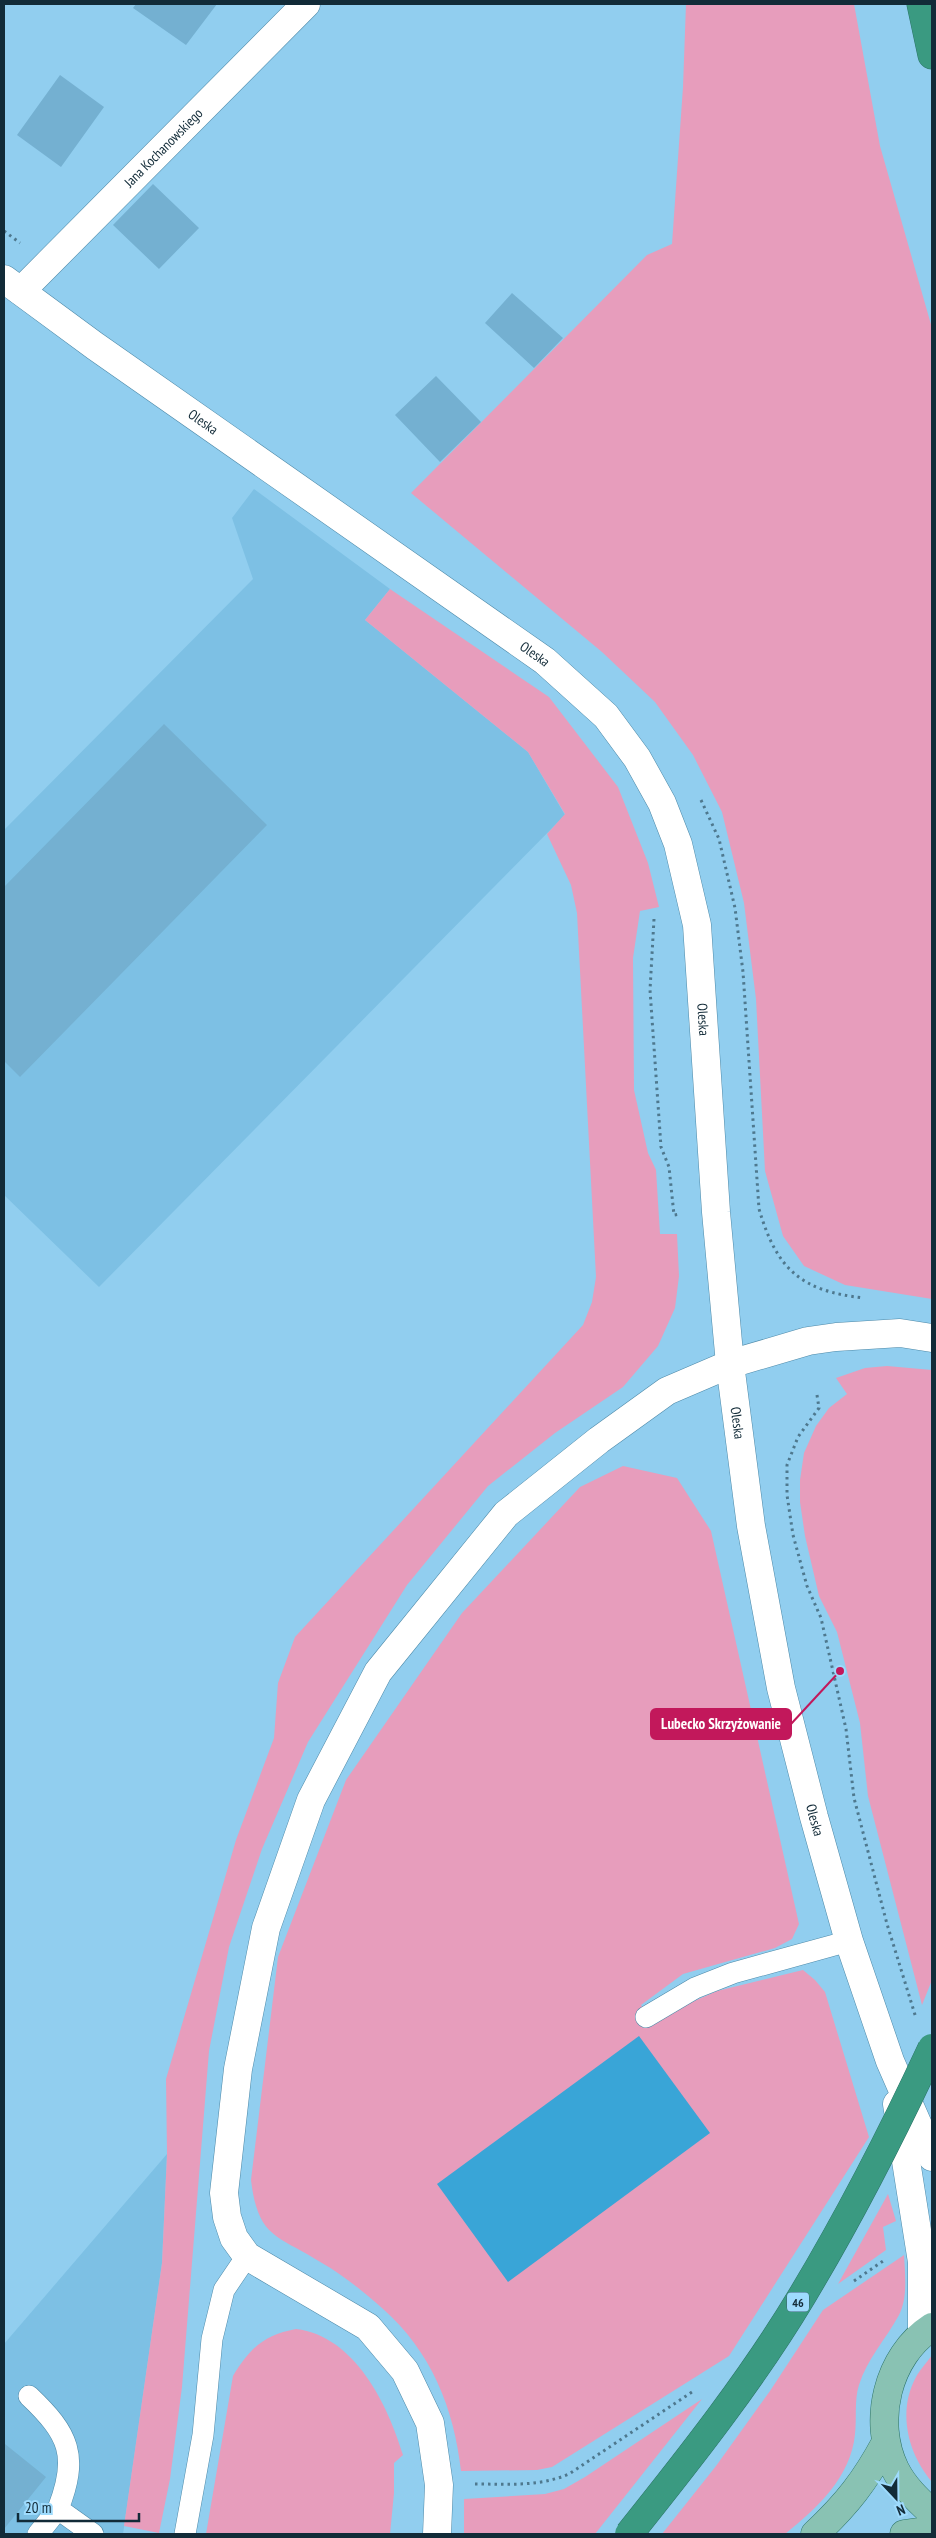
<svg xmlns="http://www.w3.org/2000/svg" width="936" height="2538" viewBox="0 0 936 2538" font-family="'PT Sans Narrow',sans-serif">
  <rect width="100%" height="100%" fill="#91ceef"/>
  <path fill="#7dc0e4" d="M254 489 390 589 365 620 528 752 565 815 99 1287 4 1195V830L253 579 232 518Z
    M167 2154 162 2263 123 2534H4V2344Z"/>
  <path fill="#e79dbc" d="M686 4H854L880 146 932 328V1299L845 1285 804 1266 783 1236 765 1171 756 999 744 903 722 812 693 755 655 702 602 652 411 493 647 255 672 244 683 87Z
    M390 589 549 697 618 787 648 863 659 907 640 911 633 958 634 1090 648 1153 656 1170 660 1234H677L679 1276 675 1308 658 1346 623 1387 555 1433 488 1486 407 1585 308 1742 262 1849 229 1947 209 2051 182 2387 170 2479 159 2533 124 2526 162 2263 167 2154 166 2079 236 1840 274 1738 278 1683 295 1637 583 1325 592 1302 596 1277 577 913 571 885 547 834 565 814 528 752 365 620Z
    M887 1366 932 1370V1980L922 2005 868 1796 860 1723 837 1632 819 1596 805 1536 800 1502V1480L804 1453 816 1426 829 1408 847 1394 836 1378 865 1368Z
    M623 1466 677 1478 711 1531 799 1924 792 1939 775 1948 683 1974 641 2005 651 2020 717 1991 803 1970 815 1980 825 1992 869 2137 729 2356 552 2467 537 2470 461 2471C454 2408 431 2351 382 2308 364 2292 343 2275 322 2263 278 2235 258 2239 251 2180L278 1957 346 1780 462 1613 580 1487Z
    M888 2194 896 2221 883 2227 886 2250 838 2284Z
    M904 2255C905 2274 908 2298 899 2315 886 2339 867 2359 859 2385 854 2400 857 2418 855 2434 851 2477 817 2508 785 2534H662L716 2466 770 2391 823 2310Z
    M296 2329C355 2336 388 2405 403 2455L394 2463V2493L390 2534H206L233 2376C250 2348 264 2335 296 2329Z
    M932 2355V2482C908 2454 897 2412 916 2377 920 2370 927 2362 932 2355Z
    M702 2399 595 2534H464V2499L545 2494 564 2489 585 2477Z"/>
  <path fill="#39a5d7" d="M639 2036 710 2133 508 2282 437 2184Z"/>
  <path fill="#74b0d1" d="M136 4H217L186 45 133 8Z
    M60 75 104 107 61 167 17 135Z
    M153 184 199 228 159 269 113 225Z
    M512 293 563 338 534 368 485 323Z
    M436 376 481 422 440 462 395 415Z
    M164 724 267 825 20 1077 4 1061V887Z
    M5 2444 46 2477 4 2529V2446Z"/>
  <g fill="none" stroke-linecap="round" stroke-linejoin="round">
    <defs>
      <path id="lane" d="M646 2017 695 1988 733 1973 849 1941
        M29 2396C69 2434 79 2456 58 2509
        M38 2534 58 2509 93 2534
        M185 2534 203 2435 212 2339 224 2290 247 2256"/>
      <g id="street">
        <path id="s1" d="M21 291 306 4"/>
      </g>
      <g id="secondary">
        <path id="s2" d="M4 279 95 346 545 661 606 716 637 758 662 803 678 844 697 925 716 1212 730 1364 751 1526 781 1688 814 1817 849 1941 890 2061 932 2157"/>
        <path d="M897 2104 922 2262V2333"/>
        <path d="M437 2534 439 2485 430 2423 405 2371 368 2327 247 2256 234 2238 227 2217 224 2193 238 2069 266 1928 311 1800 378 1672 506 1514 599 1440 667 1391 730 1364 808 1341 836 1337 900 1333 932 1338"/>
      </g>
      <path id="primary" d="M932 2327C887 2356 872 2422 895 2469 904 2487 918 2500 932 2513
        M815 2534C847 2504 865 2481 886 2442
        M904 2534 932 2530"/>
      <path id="highway" d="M921 4 932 55"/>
    </defs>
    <use href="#lane" stroke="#4d89a8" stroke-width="22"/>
    <use href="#street" stroke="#4d89a8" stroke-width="29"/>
    <use href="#secondary" stroke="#4d89a8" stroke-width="29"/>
    <use href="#primary" stroke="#2c7367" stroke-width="29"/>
    <use href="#highway" stroke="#2c7367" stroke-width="29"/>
    <path stroke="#4e788e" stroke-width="3" stroke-dasharray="2.5 4" stroke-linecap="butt" d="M4 231 20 243
      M701 800 719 839 735 908 743 972 759 1209C777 1270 801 1291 864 1298
      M654 919 650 990 661 1147 669 1167 674 1215 681 1214
      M817 1395 819 1408 798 1437 787 1465V1495L793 1535 807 1586 821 1618 846 1729 854 1798 887 1924 916 2018
      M854 2281 886 2259
      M475 2484C507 2484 539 2487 569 2474L692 2392"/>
    <use href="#lane" stroke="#fff" stroke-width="21"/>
    <use href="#street" stroke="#fff" stroke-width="28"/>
    <use href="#secondary" stroke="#fff" stroke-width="28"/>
    <use href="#primary" stroke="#89c2b3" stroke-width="28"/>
    <use href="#highway" stroke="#3a9a81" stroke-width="28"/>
    <defs>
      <path id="highway-bridge" d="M629 2534C689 2459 753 2378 802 2296 850 2216 893 2132 932 2048"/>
    </defs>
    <use href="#highway-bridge" stroke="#2c7367" stroke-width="29" stroke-linecap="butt"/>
    <use href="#highway-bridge" stroke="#3a9a81" stroke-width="28"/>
  </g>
  <g text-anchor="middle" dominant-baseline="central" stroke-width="4" stroke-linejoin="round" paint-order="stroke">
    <rect fill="#9edbfd" stroke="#3c6073" stroke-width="1" x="787" y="2292.5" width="22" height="19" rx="4"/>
    <g font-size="12" font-weight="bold" fill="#122b38">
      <text x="798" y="2302">46</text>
    </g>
    <g font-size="14" fill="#122b38" stroke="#9edbfd">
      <text stroke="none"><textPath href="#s1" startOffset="202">Jana Kochanowskiego</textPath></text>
      <text stroke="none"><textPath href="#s2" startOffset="245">Oleska</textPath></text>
      <text stroke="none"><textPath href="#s2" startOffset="650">Oleska</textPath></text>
      <text stroke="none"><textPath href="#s2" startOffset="1070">Oleska</textPath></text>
      <text stroke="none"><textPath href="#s2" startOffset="1475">Oleska</textPath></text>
      <text stroke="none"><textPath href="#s2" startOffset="1880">Oleska</textPath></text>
    </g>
  </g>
  <path fill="none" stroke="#c2185b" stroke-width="2" d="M840 1671L791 1724"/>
  <circle fill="#c2185b" stroke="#9edbfd" stroke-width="2" cx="840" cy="1671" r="5"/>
  <rect fill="#c2185b" stroke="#c2185b" stroke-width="2" x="651" y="1709" width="140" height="30" rx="5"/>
  <g font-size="15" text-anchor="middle" font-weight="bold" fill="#fff">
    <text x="721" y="1729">Lubecko Skrzyżowanie</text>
  </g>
  <rect width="936" height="2538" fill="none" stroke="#122b38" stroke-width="10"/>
  <g transform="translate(896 2498) rotate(158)" stroke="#9edbfd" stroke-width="4" paint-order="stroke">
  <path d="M0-4L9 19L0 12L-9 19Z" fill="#122b38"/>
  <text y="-8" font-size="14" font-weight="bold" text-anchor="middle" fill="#122b38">N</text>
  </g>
  <path d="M18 2513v8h121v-8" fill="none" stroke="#122b38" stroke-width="2.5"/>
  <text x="25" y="2513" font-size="15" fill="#122b38" stroke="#9edbfd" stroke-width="4" paint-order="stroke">20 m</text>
</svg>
